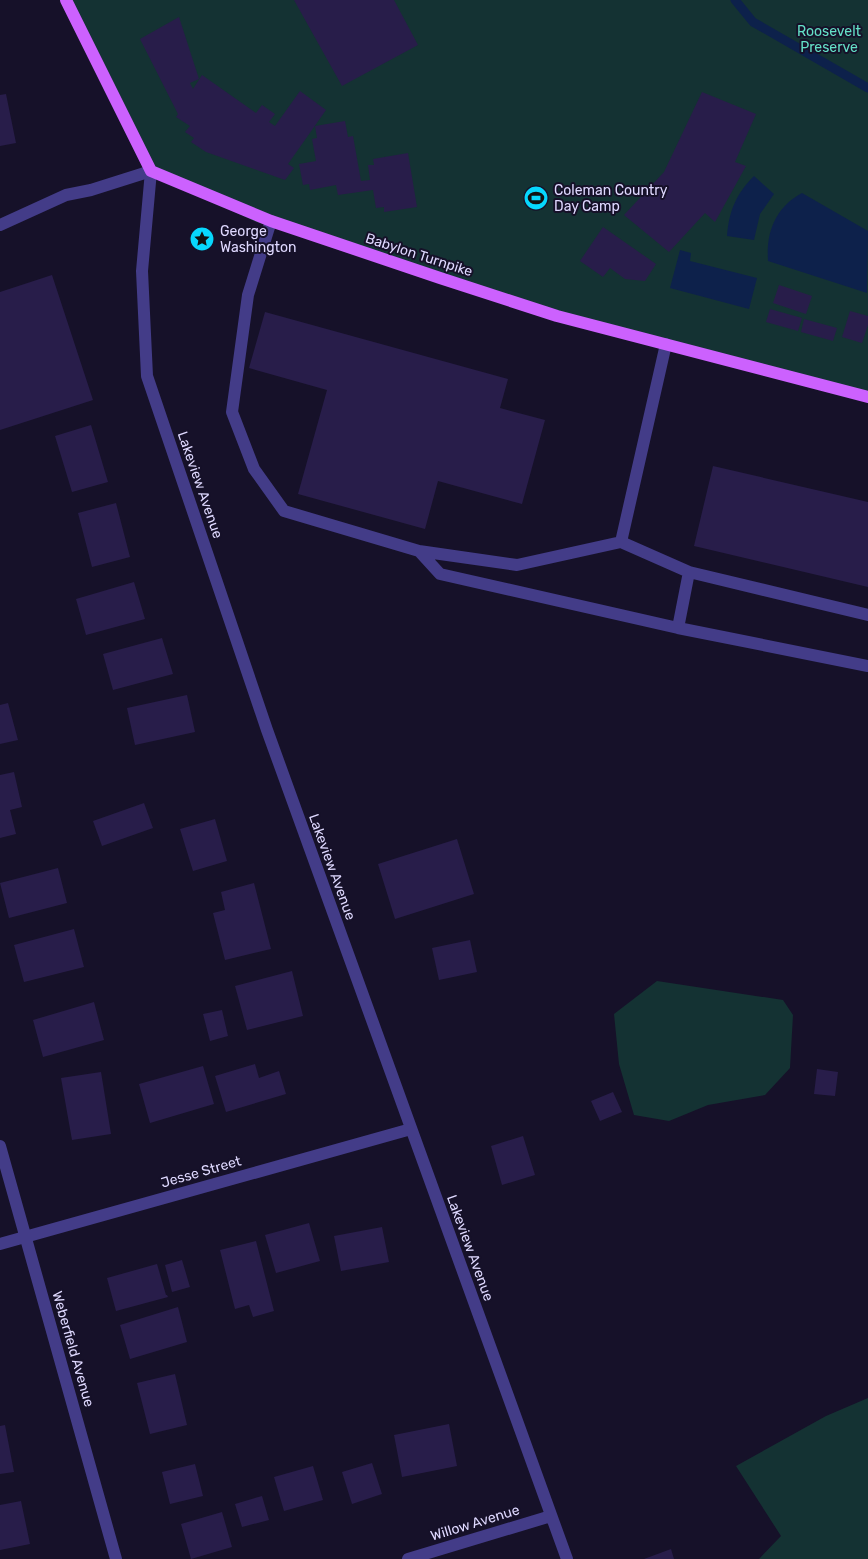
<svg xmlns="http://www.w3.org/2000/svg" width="868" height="1559" viewBox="0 0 868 1559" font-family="Rubik,sans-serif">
  <rect width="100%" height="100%" fill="#161129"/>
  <path fill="#143233" d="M64 0H868V400L549 316 256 222 153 174Z
    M657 981 783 1000 793 1015 790 1068 765 1095 708 1105 669 1121 634 1115 619 1064 614 1014Z
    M868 1398V1559H759L781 1536 736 1466 826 1416Z"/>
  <path fill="#0d214b" d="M754 176 774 194 760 214 754 240 727 236C729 211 736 194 754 176Z
    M802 193 868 231 867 293 768 261C766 231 776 207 802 193Z
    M680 250 691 253 690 261 757 278 749 309 670 288Z"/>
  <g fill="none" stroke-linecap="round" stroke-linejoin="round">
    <path stroke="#0d214b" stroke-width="9" d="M735 0 753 22 868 88"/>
  </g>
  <path fill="#281d4a" d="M294 0H394L418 45 342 86Z
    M179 17 199 79 190 83 193 89 202 75 256 113 262 105 275 114 269 122 275 126 300 91 326 110 288 164 294 168 285 180 206 152 191 142 194 138 185 132 190 126 176 117 178 114 140 39Z
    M702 92 756 114 735 162 746 166 715 222 705 213 669 252 624 215 664 172Z
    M6 94 16 143 0 146V95Z
    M345 121 348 137 353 136 361 181 370 180 368 165H374L373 159 408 153 417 207 384 212V207L376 208 373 190 338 195 336 185 310 190 309 184 303 185 299 164 316 161 312 139 317 138 315 126Z
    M603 227 656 264 645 281 625 279 610 268 603 277 580 261Z
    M52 275 93 400 0 430V292Z
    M779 285 812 296 806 314 773 303Z
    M770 309 802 318 798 331 766 322Z
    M850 311 868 316V325L862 343 842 337Z
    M265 312 508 379 500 408 545 420 522 504 438 481 425 529 298 494 327 390 249 368Z
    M804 319 837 328 833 341 801 332Z
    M91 425 108 482 72 492 55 436Z
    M713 466 868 502V587L694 546Z
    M116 503 130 557 92 567 78 513Z
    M134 582 145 619 86 635 76 599Z
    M162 638 173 674 113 690 103 654Z
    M187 695 195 732 135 745 127 708Z
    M8 703 18 740 0 744V705Z
    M14 772 22 807 10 810 16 834 0 838V775Z
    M144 803 153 828 102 846 93 821Z
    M215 819 227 861 193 871 180 829Z
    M457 839 474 894 395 919 378 864Z
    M58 868 67 903 9 918 0 883Z
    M254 883 271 949 225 960 213 913 225 910 221 892Z
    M74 929 84 967 24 982 14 945Z
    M470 940 477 972 439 980 432 948Z
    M292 971 303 1016 247 1030 235 986Z
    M94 1002 104 1040 43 1057 33 1020Z
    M222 1010 228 1036 210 1041 203 1014Z
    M255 1064 259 1078 279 1071 286 1094 226 1112 215 1076Z
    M203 1066 214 1104 150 1123 139 1084Z
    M817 1069 838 1072 835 1096 814 1094Z
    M101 1072 111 1134 72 1140 61 1078Z
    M613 1092 622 1112 600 1121 591 1101Z
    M523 1136 535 1175 502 1185 491 1146Z
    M309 1223 320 1261 276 1273 265 1235Z
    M382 1227 389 1262 341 1271 334 1236Z
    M256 1241 274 1311 253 1317 249 1305 235 1309 220 1250Z
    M182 1260 190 1287 172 1292 165 1265Z
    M157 1264 166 1295H167L168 1297 116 1311 107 1278Z
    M178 1307 187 1342 130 1359 120 1325Z
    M175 1374 187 1425 150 1434 137 1383Z
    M449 1424 457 1466 402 1477 394 1435Z
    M5 1425 14 1472 0 1474V1426Z
    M372 1463 382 1494 352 1504 342 1472Z
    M195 1464 203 1496 170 1504 162 1472Z
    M313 1466 323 1500 284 1511 274 1477Z
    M262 1496 269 1520 242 1527 235 1504Z
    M21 1501 30 1544 0 1550V1505Z
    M222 1512 232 1547 191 1559 181 1524Z
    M671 1549 674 1559H644Z"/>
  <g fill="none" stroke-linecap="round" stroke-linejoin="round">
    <path stroke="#433c88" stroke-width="12" d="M271 221 248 295 232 412 254 469 284 511 419 551 440 574 678 628 868 666
      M666 344 621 542 689 572 868 615
      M419 551 517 565 621 542
      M678 628 689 572"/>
    <path stroke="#433c88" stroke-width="12" d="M151 171 142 271 147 376 267 730 567 1559
      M0 1146 116 1559
      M0 1244 411 1129
      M408 1559 551 1516"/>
    <path stroke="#433c88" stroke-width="12" d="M0 225 66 195 91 190 151 171"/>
    <path stroke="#cc61fe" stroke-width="12" d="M66 0 151 171 271 221 440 278 557 316 868 397"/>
  </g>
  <defs>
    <symbol id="stadium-disc" viewBox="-11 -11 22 22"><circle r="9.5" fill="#07d7fd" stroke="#161129"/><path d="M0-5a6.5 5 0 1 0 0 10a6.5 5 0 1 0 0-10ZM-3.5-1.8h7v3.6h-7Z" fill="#111"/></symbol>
    <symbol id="sight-disc" viewBox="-11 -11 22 22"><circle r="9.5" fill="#07d7fd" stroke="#161129"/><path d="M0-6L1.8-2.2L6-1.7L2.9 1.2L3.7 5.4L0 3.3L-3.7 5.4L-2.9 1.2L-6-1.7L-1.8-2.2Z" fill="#111"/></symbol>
  </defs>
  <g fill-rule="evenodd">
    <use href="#stadium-disc" x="522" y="184" width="28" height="28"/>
    <use href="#sight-disc" x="188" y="225" width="28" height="28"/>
  </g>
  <g text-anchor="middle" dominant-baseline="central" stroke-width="4" stroke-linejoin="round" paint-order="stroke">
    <g font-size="14" fill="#64e0c7" stroke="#161129">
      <text x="829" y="31">Roosevelt<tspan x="829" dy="16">Preserve</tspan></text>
    </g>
    <g font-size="14" fill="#dfd9ff" stroke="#161129" text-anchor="start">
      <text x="554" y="190">Coleman Country<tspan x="554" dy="16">Day Camp</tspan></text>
      <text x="220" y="231">George<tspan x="220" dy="16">Washington</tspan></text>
    </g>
    <g font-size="14" fill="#dfd9ff" stroke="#161129">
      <text transform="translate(419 255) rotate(18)">Babylon Turnpike</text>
      <text transform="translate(200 485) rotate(71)">Lakeview Avenue</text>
      <text transform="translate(332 867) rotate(70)">Lakeview Avenue</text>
      <text transform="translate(201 1172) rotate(-16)">Jesse Street</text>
      <text transform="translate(470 1248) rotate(70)">Lakeview Avenue</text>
      <text transform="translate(73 1349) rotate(74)">Weberfield Avenue</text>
      <text transform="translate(475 1523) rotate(-17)">Willow Avenue</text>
    </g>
  </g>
</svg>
